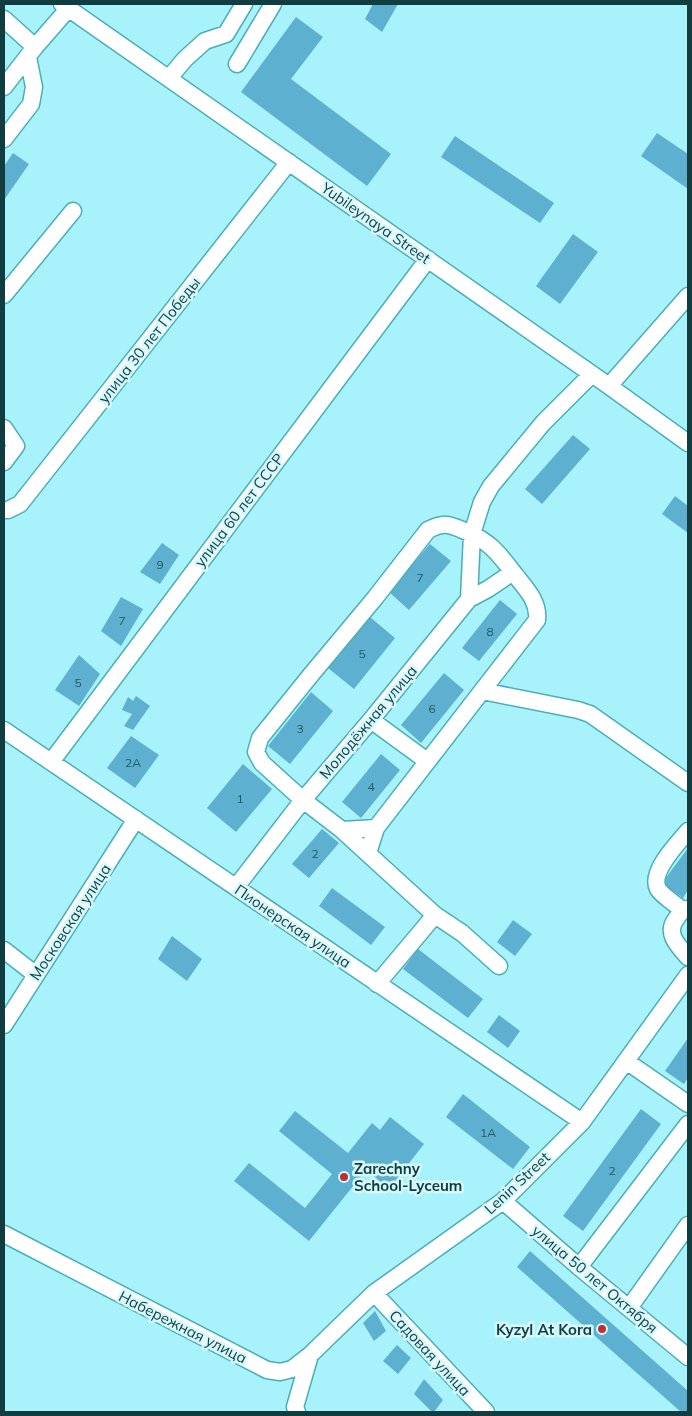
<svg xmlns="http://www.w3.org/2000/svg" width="692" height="1416" viewBox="0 0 692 1416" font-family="Mulish,sans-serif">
  <rect width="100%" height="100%" fill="#a8f3fb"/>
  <path fill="#5db0cf" d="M373 4H398L382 32 365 19Z
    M296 17 323 37 291 79 391 154 367 186 241 92Z
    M657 133 688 154V189L641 156Z
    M455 136 554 203 540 223 441 157Z
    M13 153 29 164 4 200V166Z
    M573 234 598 252 560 304 536 286Z
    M573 435 590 449 542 504 525 489Z
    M675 496 688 506V533L662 514Z
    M162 543 179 555 160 584 140 572Z
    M430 544 451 561 409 610 389 592Z
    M121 597 143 609 121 646 101 631Z
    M500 600 517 614 479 661 462 648Z
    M370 617 395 638 354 689 328 668Z
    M79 655 100 674 79 706 55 690Z
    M444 673 464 690 421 743 401 725Z
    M311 692 333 711 290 764 268 746Z
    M136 696 150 706 133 730 124 726 132 714 122 710 128 697 133 701Z
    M131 736 159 755 135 788 107 768Z
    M381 754 400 770 361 818 342 802Z
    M243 764 272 789 236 832 207 808Z
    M322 829 339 843 309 878 292 864Z
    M688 848V890L683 898 662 883Z
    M332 888 385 927 371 945 319 906Z
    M513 920 532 934 515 956 497 942Z
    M172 936 202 959 187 981 158 959Z
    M418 949 483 999 468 1018 403 969Z
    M499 1015 520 1031 508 1048 487 1032Z
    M688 1038V1078L684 1084 665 1071Z
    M463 1094 530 1147 513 1169 446 1117Z
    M641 1109 661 1124 583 1231 563 1216Z
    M295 1111 348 1153 372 1123 380 1130 390 1117 424 1144 389 1189 366 1170 309 1241 234 1181 249 1163 305 1208 332 1174 279 1131Z
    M530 1251 688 1391V1412H681L517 1267Z
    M375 1311 386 1331 374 1341 363 1323Z
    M397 1345 411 1358 398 1374 383 1361Z
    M424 1379 443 1400 434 1412H432L414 1394Z"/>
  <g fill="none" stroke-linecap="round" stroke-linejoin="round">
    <defs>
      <path id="minor" d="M62 4 609 386 688 443
        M4 19 35 47
        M237 64 273 4
        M169 78 185 59 205 41 226 34 244 4
        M4 87 35 47 69 8
        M4 139 31 104 34 87 28 57
        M4 295 73 211
        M609 386 688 296
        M4 428 16 446 4 462
        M4 510H8L20 504 289 162
        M469 599 472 534 482 502 491 486 543 423 592 374
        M371 720 427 761
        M4 730 582 1122
        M51 762 428 259
        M342 830 376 828
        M368 853 376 828 482 691 578 710 590 714 688 783
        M236 887 303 800 371 720 469 599 488 589 513 572
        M688 909C682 910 680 913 676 919 665 933 678 946 688 957
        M683 910C677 906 661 894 658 889 649 872 678 843 688 831
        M435 915 462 933 499 966
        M4 950 36 975
        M377 984 435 915 342 830 303 800 262 763 256 752 260 738 310 676 375 598 428 530C444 522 449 524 465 531 491 542 499 554 516 576 527 590 539 602 537 620L482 691
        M4 1025 136 819
        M626 1061 688 1104
        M503 1201 579 1267 688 1357
        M4 1234 267 1370 280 1372 292 1369 310 1355 374 1293 503 1201 582 1122 688 975
        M579 1267 688 1124
        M374 1293 486 1412
        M629 1308 688 1225
        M297 1412 295 1407 310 1355"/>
    </defs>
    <use href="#minor" stroke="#4aaeb8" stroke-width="19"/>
    <use href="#minor" stroke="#fff" stroke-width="16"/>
  </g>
  <g fill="#bf3032" stroke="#d5f9fd" stroke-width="2">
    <circle cx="344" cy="1177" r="5"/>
    <circle cx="602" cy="1329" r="5"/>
  </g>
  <g text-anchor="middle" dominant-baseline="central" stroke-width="5" stroke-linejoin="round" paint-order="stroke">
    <g font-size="12" fill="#245964">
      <text x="160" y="564">9</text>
      <text x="420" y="577">7</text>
      <text x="122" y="620">7</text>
      <text x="490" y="631">8</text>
      <text x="362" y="653">5</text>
      <text x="78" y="682">5</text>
      <text x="432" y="708">6</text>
      <text x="300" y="728">3</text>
      <text x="133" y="762">2А</text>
      <text x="371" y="786">4</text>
      <text x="240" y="798">1</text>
      <text x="315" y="853">2</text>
      <text x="488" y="1132">1А</text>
      <text x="612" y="1170">2</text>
    </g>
    <g font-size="15" fill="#113c40" stroke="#d5f9fd">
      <text transform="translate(376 223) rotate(35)">Yubileynaya Street</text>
      <text transform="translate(149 340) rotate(-52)">улица 30 лет Победы</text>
      <text transform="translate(239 510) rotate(-53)">улица 60 лет СССР</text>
      <text transform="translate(368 722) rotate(-50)">Молодёжная улица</text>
      <text transform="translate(70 922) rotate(-57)">Московская улица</text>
      <text transform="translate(293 926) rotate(34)">Пионерская улица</text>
      <text transform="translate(517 1183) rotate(-43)">Lenin Street</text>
      <text transform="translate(595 1279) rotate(40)">улица 50 лет Октября</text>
      <text transform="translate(183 1327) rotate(27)">Набережная улица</text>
      <text transform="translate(430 1353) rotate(47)">Садовая улица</text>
    </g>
    <g font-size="15" font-weight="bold" fill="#113c40" stroke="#d5f9fd" text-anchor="start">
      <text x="354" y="1168">Zarechny<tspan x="354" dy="17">School-Lyceum</tspan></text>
      <text x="592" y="1329" text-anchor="end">Kyzyl At Kora</text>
    </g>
  </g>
  <rect width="692" height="1416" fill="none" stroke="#113c40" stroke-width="10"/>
</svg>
